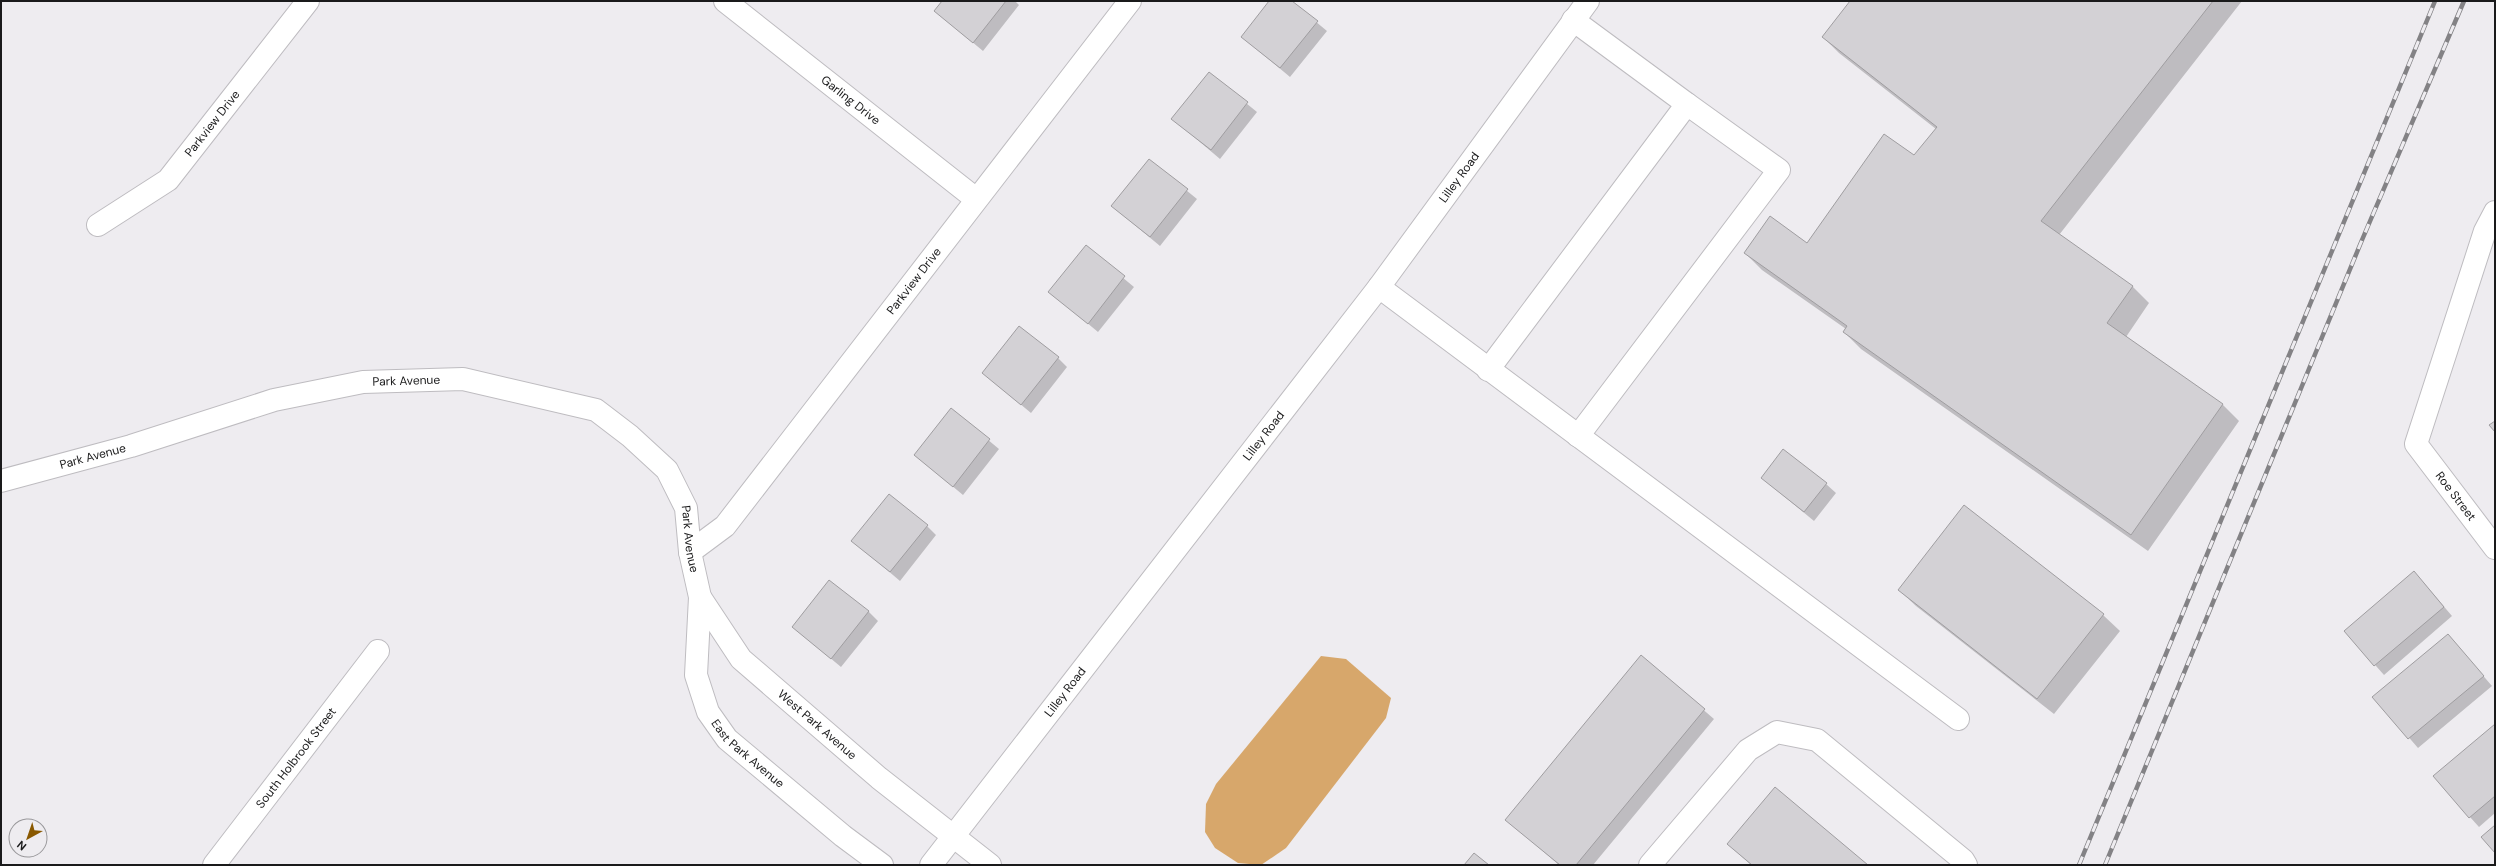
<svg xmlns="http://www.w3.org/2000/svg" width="2496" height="866" viewBox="0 0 2496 866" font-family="'DM Sans',sans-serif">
  <rect width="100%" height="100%" fill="#eeecf0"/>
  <path fill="#d7a76b" d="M1321 656 1346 659 1391 698 1386 718 1286 848 1261 865 1238 863 1215 848 1205 832 1206 804 1216 784Z"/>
  <path fill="#0003" d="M943 1H1015L1019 5 983 51 935 11Z
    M1271 1H1291L1327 31 1290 77 1242 37Z
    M1851 1H2242L2059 235 2132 286 2149 303 2126 337 2223 405 2239 421 2148 551 1861 349 1844 332 1846 329 1762 270 1745 253 1807 244 1915 156 1936 129 1839 53 1823 37Z
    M1209 73 1257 112 1220 159 1173 119Z
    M1149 160 1197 199 1160 246 1112 206Z
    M1086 247 1134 287 1098 332 1050 292Z
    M1058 358 1067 367 1031 413 983 373Z
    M951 409 999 449 963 495 915 455Z
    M1762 478 1826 484 1836 493 1814 521Z
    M927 526 936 535 900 581 853 541Z
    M2423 582 2452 616 2384 675 2345 631Z
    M1899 590 2103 615 2120 631 2054 714 1916 606Z
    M868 611 878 621 841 667 793 627Z
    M2448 635 2492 686 2418 748 2374 697Z
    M1642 657 1714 719 1593 865H1559L1507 820Z
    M2495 725V813L2479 827 2470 817Z
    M1728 844 1867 865H1751Z"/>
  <path fill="#d3d1d5" stroke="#9f9da0" d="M942 1H1006L973 43 934 11Z
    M1269 1H1292L1318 21 1280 68 1241 37Z
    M1850 1H2213L2041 221 2133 286 2107 323 2223 404 2131 535 1843 332 1847 326 1744 253 1770 216 1807 243 1884 134 1914 155 1937 127 1822 37Z
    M1209 72 1248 102 1211 150 1171 119Z
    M1149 159 1188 189 1150 237 1111 206Z
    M1086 245 1125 276 1088 324 1048 292Z
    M1019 326 1059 357 1021 405 982 373Z
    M951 408 990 439 953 487 914 455Z
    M2495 421V432L2489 425Z
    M1783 449 1827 483 1804 512 1761 478Z
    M889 494 928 525 890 572 851 541Z
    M1964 505 2104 614 2037 699 1898 590Z
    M2414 571 2444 607 2374 666 2344 631Z
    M829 580 869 611 831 659 792 627Z
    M2448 634 2484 676 2408 739 2372 697Z
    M1641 655 1705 709 1576 865H1560L1505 820Z
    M2495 724V796L2469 818 2433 776Z
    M1775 787 1868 865H1752L1727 844Z
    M2495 825V853L2481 837Z
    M1474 853 1489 865H1464Z"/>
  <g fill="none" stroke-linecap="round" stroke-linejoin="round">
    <defs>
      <g id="minor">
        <path id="s1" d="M725 1 976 199"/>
        <path id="s2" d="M2495 212 2485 231 2416 444 2495 548"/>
        <path id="s3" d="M98 225 168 180 308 1"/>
        <path d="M1379 287 1958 719"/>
        <path d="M1488 370 1687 104 1573 20"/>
        <path d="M1578 436 1779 170 1687 104"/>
        <path id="s4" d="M1 481 131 446 274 400 363 382 463 379 596 410 630 436 667 470 686 508 690 552 700 597 696 675 708 712 727 739 843 836 882 865"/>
        <path id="s5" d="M690 552 725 526 1130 1"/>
        <path id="s6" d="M700 597 741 659 879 778 990 865"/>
        <path id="s7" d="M214 865 378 651"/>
        <path id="s8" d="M931 865 1379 287 1588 1"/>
        <path d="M1650 865 1748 750 1777 732 1817 740 1963 860 1966 865"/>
      </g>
    </defs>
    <use href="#minor" stroke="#bebcc0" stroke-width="24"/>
    <use href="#minor" stroke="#fff" stroke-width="22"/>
    <defs>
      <path id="rail" d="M2079 865 2435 1
        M2105 865 2362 240 2464 1"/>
    </defs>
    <use href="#rail" stroke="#838285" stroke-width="4.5"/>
    <use href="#rail" stroke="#eeecf0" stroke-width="3" stroke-dasharray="9" stroke-linecap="butt"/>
  </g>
  <g text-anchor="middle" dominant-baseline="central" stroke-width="3" stroke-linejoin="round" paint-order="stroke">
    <g font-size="12" fill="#1a1a1b" stroke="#eeecf0">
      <text stroke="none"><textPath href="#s1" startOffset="160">Garling Drive</textPath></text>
      <text stroke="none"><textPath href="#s3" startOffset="155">Parkview Drive</textPath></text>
      <text stroke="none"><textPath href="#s8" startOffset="867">Lilley Road</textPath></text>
      <text stroke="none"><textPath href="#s5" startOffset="353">Parkview Drive</textPath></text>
      <text stroke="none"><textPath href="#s4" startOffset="419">Park Avenue</textPath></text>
      <text stroke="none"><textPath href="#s8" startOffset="543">Lilley Road</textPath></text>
      <text stroke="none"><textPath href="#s4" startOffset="95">Park Avenue</textPath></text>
      <text stroke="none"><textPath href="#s2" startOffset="311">Roe Street</textPath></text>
      <text stroke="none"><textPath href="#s4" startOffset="779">Park Avenue</textPath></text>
      <text stroke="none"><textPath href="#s8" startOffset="219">Lilley Road</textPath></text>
      <text stroke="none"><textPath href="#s6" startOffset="175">West Park Avenue</textPath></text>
      <text stroke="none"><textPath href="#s4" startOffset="1013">East Park Avenue</textPath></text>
      <text stroke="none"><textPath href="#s7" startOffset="135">South Holbrook Street</textPath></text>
    </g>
  </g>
  <rect width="2496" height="866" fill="none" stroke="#1a1a1b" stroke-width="4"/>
  <g transform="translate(28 838) rotate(220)"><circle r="19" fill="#eeecf0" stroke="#99989b"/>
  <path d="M0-3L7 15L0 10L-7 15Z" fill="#895800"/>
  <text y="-6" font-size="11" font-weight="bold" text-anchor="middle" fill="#1a1a1b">N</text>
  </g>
</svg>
